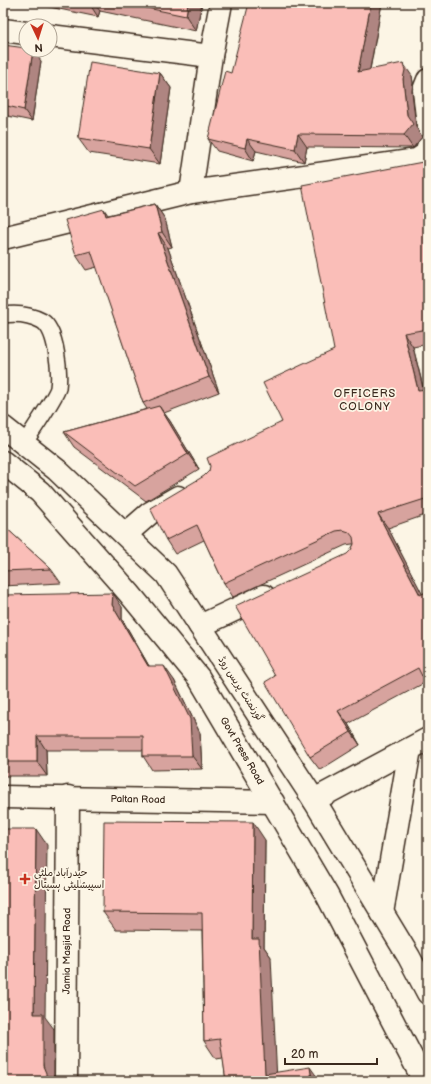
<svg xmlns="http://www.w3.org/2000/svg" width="431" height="1084" viewBox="0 0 431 1084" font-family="'Balsamiq Sans','Playpen Sans Arabic',sans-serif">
  <rect width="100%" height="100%" fill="#fcf5e5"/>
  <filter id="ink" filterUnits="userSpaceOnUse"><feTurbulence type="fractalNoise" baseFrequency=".025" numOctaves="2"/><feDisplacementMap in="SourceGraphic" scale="8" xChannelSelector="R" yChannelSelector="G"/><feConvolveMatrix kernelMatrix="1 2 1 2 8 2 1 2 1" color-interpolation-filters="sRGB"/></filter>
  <g filter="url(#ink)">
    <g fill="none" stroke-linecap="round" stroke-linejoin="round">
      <defs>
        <path id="service" d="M3 315C17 313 29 314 42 321 57 330 60 373 58 388 56 397 30 434 24 444"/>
        <g id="minor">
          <path d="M3 30 26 33"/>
          <path d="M50 36 211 56"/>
          <path d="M428 80 424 90 428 126"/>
          <path d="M191 192 211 56 221 3"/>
          <path d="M3 238 191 192 417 160 426 154 428 147"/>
          <path d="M126 534 150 513 178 497"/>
          <path d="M200 626 264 596"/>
          <path id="s1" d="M3 797 273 802"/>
          <path d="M314 800 428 739"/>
          <path d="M382 913 410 749"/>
          <path id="s2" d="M66 1081 68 797"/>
        </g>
        <g id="primary">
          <path d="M3 427 57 470 166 574 314 800 409 957 428 993"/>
          <path id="s3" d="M3 462 40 492 129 593 199 678 327 895 424 1081"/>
        </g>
      </defs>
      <use href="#service" stroke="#3b2a1e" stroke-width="18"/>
      <use href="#minor" stroke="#3b2a1e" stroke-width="25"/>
      <use href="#primary" stroke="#3b2a1e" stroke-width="25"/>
      <use href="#service" stroke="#fcf5e5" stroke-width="15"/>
      <use href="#minor" stroke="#fcf5e5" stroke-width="22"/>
      <use href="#primary" stroke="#fcf5e5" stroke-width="22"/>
    </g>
    <path fill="#d7a39e" stroke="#3b2a1e" d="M30 3H202L196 31 100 11 98 17Z
      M382 3 370 70 412 76 413 83 412 91 416 127 422 137 413 148 307 147 304 162 256 151 253 161 217 151 208 139 231 73Z
      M417 3H428V5Z
      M3 45 41 61 32 121 3 115Z
      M160 73 171 88 160 164 89 153 78 138Z
      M428 161V344L413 347 424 390 428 389V514L388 528 422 594 428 591V685L426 682 348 724 360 745 320 770 310 757 275 676 347 554 351 550 354 544H352L346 545 233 597 224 583 204 540 175 554 166 540 204 476 282 422 334 350Z
      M155 204 165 219 172 247 168 248 219 392 164 413 170 421 199 469 146 501 74 447 64 432 147 409 143 403 97 267 86 270 76 255 108 215Z
      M3 525 51 569 61 583 3 586Z
      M3 595 122 607V619L149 666 174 680 200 733 202 769 152 770 143 756V750H46L47 776H3Z
      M265 840 264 947 271 957 226 1081 223 1058 216 1059 204 1041 202 931 116 930 103 912Z"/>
    <path fill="#af8581" stroke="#3b2a1e" d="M89 3H94L100 11 98 17Z
      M188 3H202L196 31 186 16Z
      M371 3H382L367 85 358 72Z
      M33 50 41 61 32 121 24 110Z
      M403 63 412 76 413 83 412 91 416 127 422 137 413 148 404 135 407 115 403 79Z
      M160 73 171 88 160 164 149 149Z
      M298 134 307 147 304 162 295 149Z
      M247 139 256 151 253 161 245 148Z
      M155 204 165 219 172 247 162 232Z
      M104 209 114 224 106 216Z
      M158 233 168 248 219 392 209 377Z
      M404 333 413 347 427 404 418 390Z
      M159 406 170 421 199 469 188 454Z
      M378 514 388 528 428 605 420 595Z
      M113 593 122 607V619L157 680 148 666 112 605Z
      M164 666 174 680 200 733 202 769 192 756Z
      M338 711 348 724 360 745 351 732Z
      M37 736 46 750 47 776 37 762Z
      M253 822 265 840 264 947 271 957 277 1081 265 1074 252 939Z
      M36 829 47 845 45 1017 54 1029V1081H46L34 1014Z
      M310 1067 320 1081H312Z"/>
    <path fill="#fabeb8" stroke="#3b2a1e" d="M123 3H188L186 16Z
      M249 3H371L358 72 403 63 405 70 403 79 407 115 413 124 404 135 298 134 295 149 247 139 245 148 208 139 225 71 231 73Z
      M3 45 26 48V50H33L24 110 3 105Z
      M90 62 160 73 149 149 78 138Z
      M428 161V329L404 333 418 390 428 389V498L378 514 420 595 428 591V673L422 676 418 668 338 711 351 732 310 757 265 682 275 676 235 606 347 554 351 550 354 544 353 537 349 532 343 530 336 531 224 583 197 525 166 540 150 508 204 476 209 471 210 466 207 458 282 422 263 383 334 350 302 185Z
      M155 204 162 232 158 233 209 377 143 403 91 251 76 255 65 220 104 209 106 216Z
      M159 406 188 454 135 486 64 432Z
      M3 525 51 569 3 571Z
      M113 593 112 605 148 666H164L190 719 192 756H143V736H37V762H3V595Z
      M104 821 253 822 252 939H259L265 1074 310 1067 312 1081H226L220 1039 204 1041 202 913 103 912Z
      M3 829H36L34 1014H43V1066L46 1073V1081H3Z"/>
  </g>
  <path fill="#c8321e" stroke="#fcf5e5" stroke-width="1.5" d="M23 873h4v4h4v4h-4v4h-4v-4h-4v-4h4z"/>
  <g text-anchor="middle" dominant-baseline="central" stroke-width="3.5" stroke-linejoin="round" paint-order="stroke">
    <g font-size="10" fill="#3b2a1e" stroke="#fcf5e5">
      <text transform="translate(241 689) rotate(57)">گورنمنٹ پریس روڈ</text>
      <text stroke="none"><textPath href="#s3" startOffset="377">Govt Press Road</textPath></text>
      <text stroke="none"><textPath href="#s1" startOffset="135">Paltan Road</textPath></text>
      <text stroke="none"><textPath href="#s2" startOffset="130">Jamia Masjid Road</textPath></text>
    </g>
    <g font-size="10" fill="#3b2a1e" stroke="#fcf5e5" text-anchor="start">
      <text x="34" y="873">حیدرآباد ملٹی<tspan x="34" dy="12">اسپیشلیٹی ہسپتال</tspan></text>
    </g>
    <g font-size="11" letter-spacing="1" fill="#3b2a1e" stroke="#fcf5e5">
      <text x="365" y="393">OFFICERS<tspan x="365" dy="13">COLONY</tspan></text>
    </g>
  </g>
  <rect width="431" height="1084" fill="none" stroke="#fcf5e5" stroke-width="16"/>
  <rect x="8" y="8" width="415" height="1068" fill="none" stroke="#3b2a1e" stroke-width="1.5" filter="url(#ink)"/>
  <g transform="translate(38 38) rotate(176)"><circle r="19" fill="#fcf5e5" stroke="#afa495"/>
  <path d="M0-3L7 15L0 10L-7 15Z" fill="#c8321e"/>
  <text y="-6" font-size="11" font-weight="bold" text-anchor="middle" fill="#3b2a1e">N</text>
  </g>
  <path d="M285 1058v6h92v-6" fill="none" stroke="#3b2a1e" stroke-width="2"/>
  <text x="291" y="1058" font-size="12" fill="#3b2a1e" stroke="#fcf5e5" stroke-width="3" paint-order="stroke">20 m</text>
</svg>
